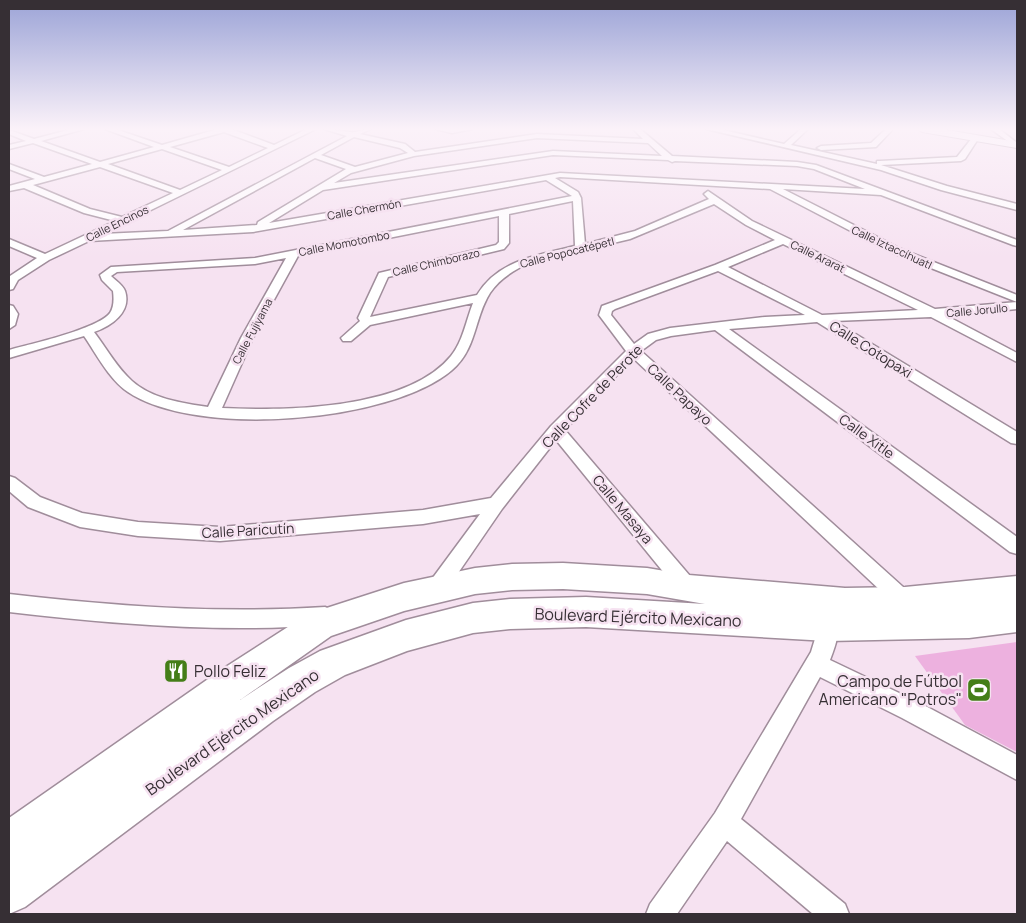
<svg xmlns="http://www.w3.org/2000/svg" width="1026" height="923" viewBox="0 0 1026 923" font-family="Manrope,sans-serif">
  <rect width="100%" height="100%" fill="#f6e2f1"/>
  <path fill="#edb1df" d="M1017 642V752L965 725 915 656Z"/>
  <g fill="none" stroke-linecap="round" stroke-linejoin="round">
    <defs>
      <path id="street" d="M72 129H84L41 141 100 162 154 147 105 129H115L162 145 218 129H231L274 145 307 129H316L102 234 168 231 347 136 324 129C333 129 341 131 350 132 356 133 364 129 371 129L360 134 405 144 415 152 537 134 643 139 633 129H640L672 156 797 162 816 165 1017 240V246L1013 245 881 195 783 189 901 249 1017 295V309L947 316 1017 353V362L931 317 834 321 1017 432V444L1011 443 817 322 729 329 1017 537V554L1010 552 715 330 671 336 656 340 641 351 912 595 915 601 912 607 905 610 898 607 633 358 565 430 696 583 699 589 696 595 689 597 682 595 556 440 502 509 443 595 436 597 429 595 426 589 429 583 480 514 423 524 220 541 138 536 80 527 28 507 9 491V476L15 478 40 497 82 513 138 522 220 527 423 510 491 498 551 426 626 351 599 315 602 306 715 265 775 240 746 225 714 204 630 239 529 263C514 270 499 279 490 293 474 318 477 349 452 370 390 423 196 438 128 392 109 379 97 355 84 336L9 358V350C30 344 98 329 110 313 114 307 114 299 113 291L102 280 100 275 111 267 255 258 572 196 546 180 253 232 89 241 49 260 18 280 13 289 9 290 10 276 37 258 9 246V239L45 254 115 221 84 213 24 188 9 191V186L35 179 9 169V164L44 177 92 164 33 143 9 149V145L26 141 9 134V130L34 139ZM224 132 268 148 229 167 170 147ZM354 137 400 148 408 153 355 167 321 155ZM537 138 648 143 662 156 553 151 334 183 351 173 414 156ZM162 149 222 170 180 190 108 164ZM553 155 668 160 672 162 675 161 797 166 814 169 865 189 560 173 269 223 323 190ZM315 158 346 169 258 222 257 225 183 230ZM100 167 173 193 122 217 90 209 33 185ZM560 177 770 189 893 253 1017 302 935 309 752 221 708 191 704 194 709 199 635 231 585 244 581 198 578 192 555 178ZM573 201 575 246C538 255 498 260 477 295L370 317 388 277 504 249 509 243V214ZM499 216V242L496 245 379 273 358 318 360 321 341 338 343 341H351L370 325 473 303C466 321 463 341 451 356 407 410 285 411 222 408L253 338 298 256ZM783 244 918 310 822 315 728 267ZM286 258 241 338 208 407C182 403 152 399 132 381 117 368 107 349 94 332 111 326 132 312 125 291 123 285 115 280 111 276L117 272 255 264ZM718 271 805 315 765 317 670 328 648 334 634 344 611 315 612 311 615 309Z
        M435 129H473L452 133Z
        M706 129H719L784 144 801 129H808L791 145 877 164V161H880L957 157 972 138H976L978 139 965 159 961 161 881 165 947 186 1017 204V210L941 190 881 170Z
        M886 129H893L876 147 821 150 817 148 821 146 871 143Z
        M991 129H999L1017 143V148Z
        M9 305 13 306 18 314 15 325 9 329Z
        M9 594C113 606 220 614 325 607L332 610 335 616 332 622 325 625C221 633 112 624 9 612Z
        M828 617 835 619C841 632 835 647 830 660L918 702 1017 755V780L902 718 820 677 741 819 845 904 849 914H813L727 841 677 914H646L650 904 715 813 811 652 821 619Z"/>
      <path id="secondary" d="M917 129H941L1017 142V148L922 132Z"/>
      <path id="primary" d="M563 563 647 568 689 575 845 588 905 587 1017 576V632L969 638 828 641 586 627 510 629 473 633 407 651 345 675 315 692 273 721 25 907 9 914V818L221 670 308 614 404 583 475 568 512 564ZM563 589 647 594 705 604 586 597 510 599 473 603 406 620 320 651 289 668 240 700 331 636 404 611 475 594 512 590Z"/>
    </defs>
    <use href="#street" stroke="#a08d9b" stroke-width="3"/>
    <use href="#secondary" stroke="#a08d9b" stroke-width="2"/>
    <use href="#primary" stroke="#a08d9b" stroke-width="3"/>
    <use href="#street" fill="#fff" fill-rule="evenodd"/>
    <use href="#secondary" fill="#fff" fill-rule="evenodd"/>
    <use href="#primary" fill="#fff" fill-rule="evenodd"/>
  </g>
  <linearGradient id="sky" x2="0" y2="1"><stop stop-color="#9ca4d7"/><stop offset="0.5" stop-color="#fbf2f9"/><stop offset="1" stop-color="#fbf2f9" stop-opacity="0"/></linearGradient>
  <rect width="1026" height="258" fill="url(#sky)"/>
  <defs>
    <symbol id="restaurant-square" viewBox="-11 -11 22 22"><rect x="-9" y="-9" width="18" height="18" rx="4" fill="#447e18" stroke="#f6e2f1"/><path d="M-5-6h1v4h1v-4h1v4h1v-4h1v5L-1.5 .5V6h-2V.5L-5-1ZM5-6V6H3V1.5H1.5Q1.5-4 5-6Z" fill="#fff"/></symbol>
    <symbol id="stadium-square" viewBox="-11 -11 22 22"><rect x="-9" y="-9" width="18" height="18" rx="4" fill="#447e18" stroke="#f6e2f1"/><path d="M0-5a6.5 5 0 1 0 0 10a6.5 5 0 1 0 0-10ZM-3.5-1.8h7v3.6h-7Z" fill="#fff"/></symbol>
  </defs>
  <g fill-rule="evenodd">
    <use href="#restaurant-square" x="162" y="657" width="28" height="28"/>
    <use href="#stadium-square" x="965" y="676" width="28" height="28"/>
  </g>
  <g text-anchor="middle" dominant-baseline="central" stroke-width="5" stroke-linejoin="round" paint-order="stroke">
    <g font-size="11" fill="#362f34" stroke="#f6e2f1">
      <text transform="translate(364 209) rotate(-10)">Calle Chermón</text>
      <text transform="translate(117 223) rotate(-26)">Calle Encinos</text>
      <text transform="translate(344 243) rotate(-11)">Calle Momotombo</text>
      <text transform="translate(892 247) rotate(25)">Calle Iztaccíhuatl</text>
      <text transform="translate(567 252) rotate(-14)">Calle Popocatépetl</text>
      <text transform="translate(818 256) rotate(26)">Calle Ararat</text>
      <text transform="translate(436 262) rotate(-13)">Calle Chimborazo</text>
      <text transform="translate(977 310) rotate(-5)">Calle Jorullo</text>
      <text transform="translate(252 331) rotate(-62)">Calle Fujiyama</text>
    </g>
    <g font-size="14" fill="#362f34" stroke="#f6e2f1">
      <text transform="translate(871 349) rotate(32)">Calle Cotopaxi</text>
      <text transform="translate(680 394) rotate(43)">Calle Papayo</text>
      <text transform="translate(592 396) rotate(-46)">Calle Cofre de Perote</text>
      <text transform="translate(867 436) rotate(36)">Calle Xitle</text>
      <text transform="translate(623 509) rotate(50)">Calle Masaya</text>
      <text transform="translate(248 530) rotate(-3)">Calle Paricutín</text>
    </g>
    <g font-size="16" fill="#362f34" stroke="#f6e2f1">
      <text transform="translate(638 617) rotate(2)">Boulevard Ejército Mexicano</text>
      <text transform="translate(232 732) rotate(-35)">Boulevard Ejército Mexicano</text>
    </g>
    <g font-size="16" fill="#362f34" stroke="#f6e2f1" text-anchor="start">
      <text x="194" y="671">Pollo Feliz</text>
      <text x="962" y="681" text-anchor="end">Campo de Fútbol<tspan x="962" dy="18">Americano "Potros"</tspan></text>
    </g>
  </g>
  <rect width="1026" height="923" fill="none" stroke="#362f34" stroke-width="20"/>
</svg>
